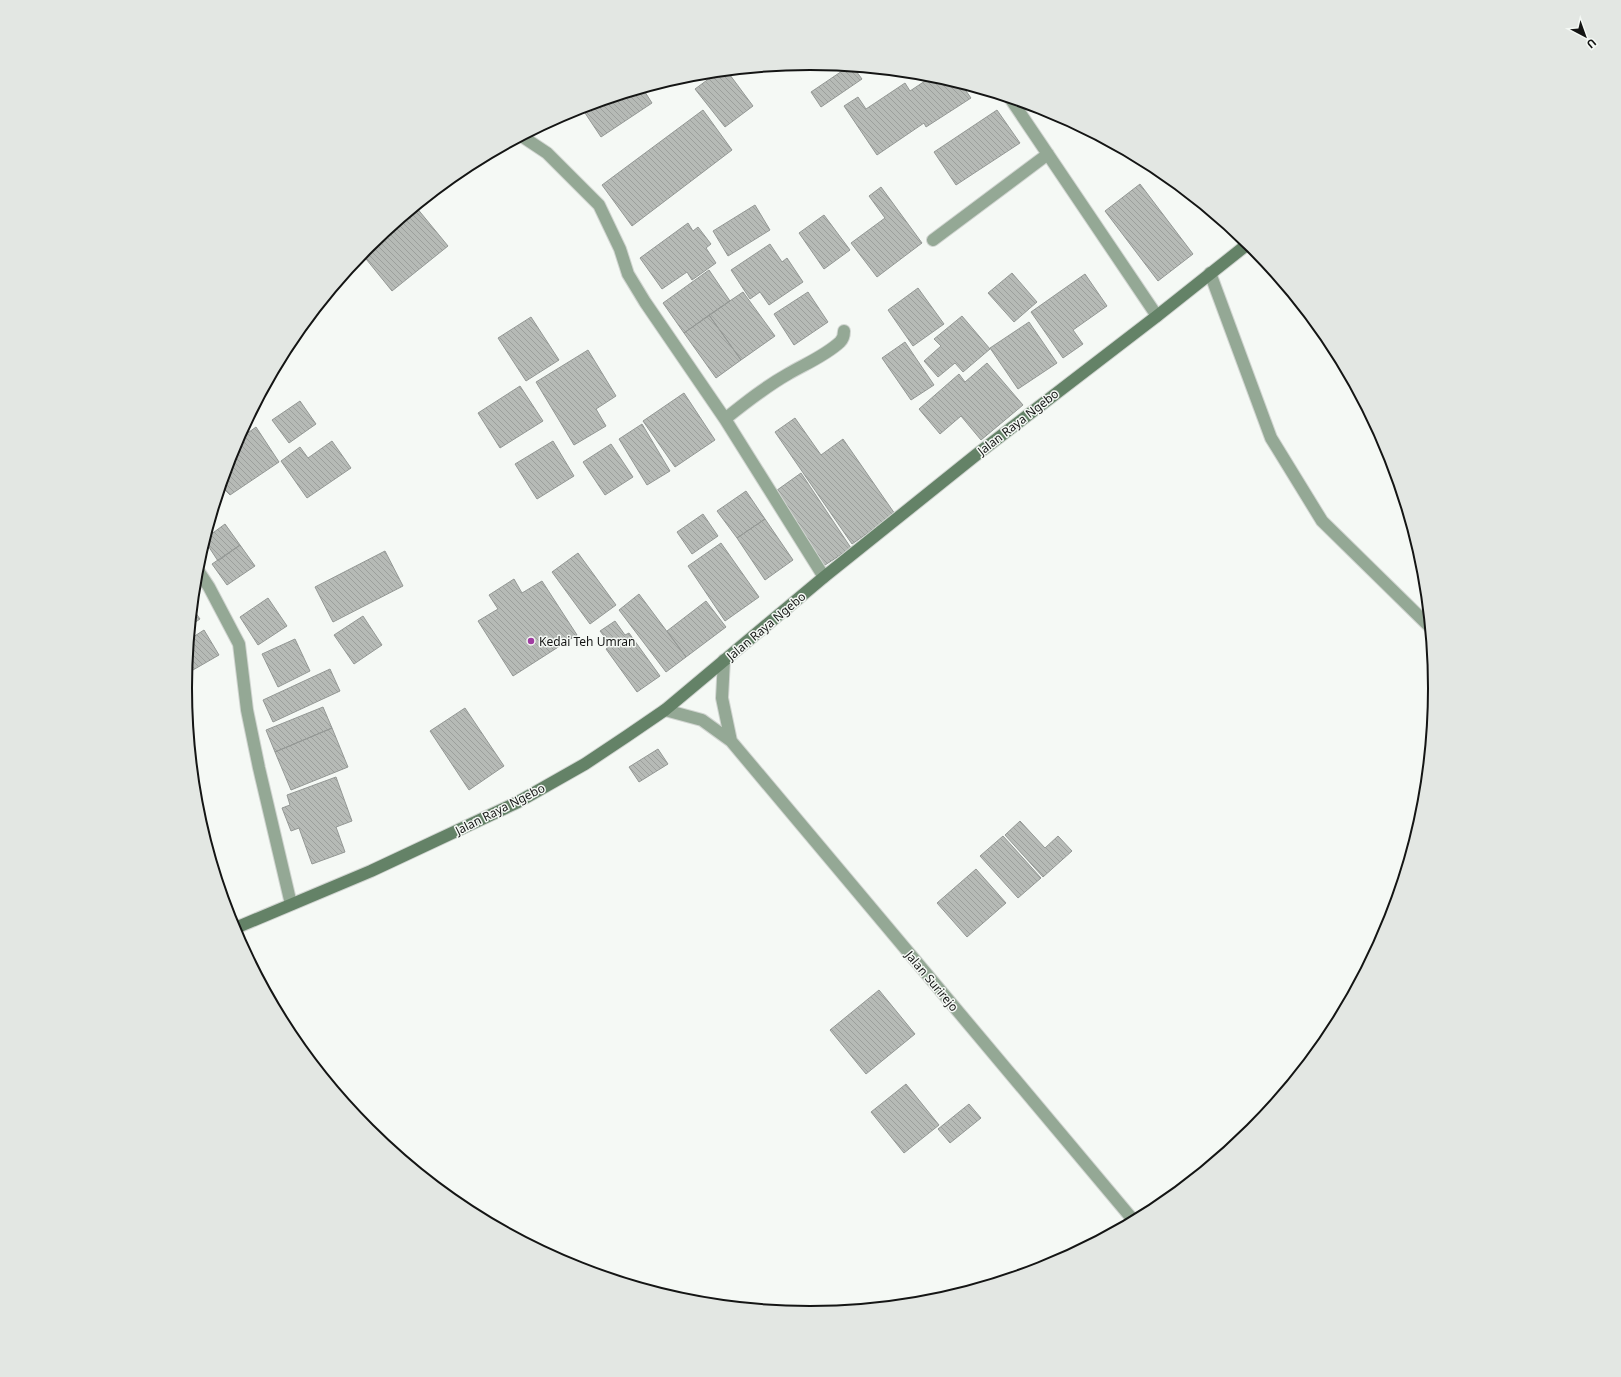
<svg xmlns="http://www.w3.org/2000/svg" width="1621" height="1377" viewBox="0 0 1621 1377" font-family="'Noto Sans',sans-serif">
  <defs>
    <pattern id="building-back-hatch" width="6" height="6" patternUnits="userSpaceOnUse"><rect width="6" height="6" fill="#b6bab6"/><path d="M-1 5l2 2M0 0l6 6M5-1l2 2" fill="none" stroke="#9c9f9c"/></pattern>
  </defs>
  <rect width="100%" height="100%" fill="#f5f9f5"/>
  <path fill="url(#building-back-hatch)" stroke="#949895" d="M848 67H853L862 79 821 107 811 92Z
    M727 71 753 106 725 127 695 89 718 72Z
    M934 75 961 84 971 98 926 127 924 123 877 155 844 106 858 97 866 109 905 83 910 91Z
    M643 89 652 103 601 137 581 107Z
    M703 110 732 150 632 226 602 185Z
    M997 110 1020 143 956 185 934 152Z
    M1140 184 1193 254 1158 281 1105 211Z
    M881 187 922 243 877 277 851 243 885 218 869 196Z
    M755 205 770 230 728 256 713 231Z
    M416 207 448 246 392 291 362 254 368 246Z
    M824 215 850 250 824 269 799 233Z
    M688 223 693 231 698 227 711 244 706 248 716 263 692 280 687 272 662 289 640 258Z
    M770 244 782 262 787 258 803 282 769 305 760 292 750 299 731 270Z
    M709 270 730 301 684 333 663 303Z
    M1012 273 1037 302 1014 322 988 293Z
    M1085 274 1107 306 1073 330 1083 344 1063 358 1031 312Z
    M918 288 944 324 913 346 888 310Z
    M743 292 775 336 741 360 709 315Z
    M808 292 828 322 794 345 774 314Z
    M709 315 741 360 716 378 684 333Z
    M962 316 990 349 963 372 955 363 938 377 924 361 941 346 934 339Z
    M531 317 559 360 526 381 498 338Z
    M1029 322 1057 363 1018 389 990 348Z
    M905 342 934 385 911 400 882 358Z
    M588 350 616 396 596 409 606 426 574 445 536 382Z
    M987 363 1023 405 981 440 961 416 940 434 919 409 959 374 965 382Z
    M520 386 543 421 500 448 478 413Z
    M684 393 715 440 675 467 643 421Z
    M300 401 316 424 289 443 272 420Z
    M795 418 821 455 843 439 895 514 852 544 775 432Z
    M642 424 670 471 647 485 619 439Z
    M256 427 279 462 230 495 221 486 233 449 238 440Z
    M332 441 351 468 307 498 281 461 300 447 308 458Z
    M553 441 574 476 537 499 515 464Z
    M611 444 633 477 605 495 583 462Z
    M801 473 851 548 822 567 773 493Z
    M746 491 765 519 737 538 717 511Z
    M703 514 718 536 692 554 677 532Z
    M765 519 793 560 765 580 737 538Z
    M225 524 240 545 218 561 205 541 206 538Z
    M721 543 759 597 725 621 688 566Z
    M240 545 255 566 227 585 212 564Z
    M385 551 403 586 333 622 315 587Z
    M578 553 616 605 590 624 552 572Z
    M514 579 522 593 542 581 577 635 513 676 478 621 498 609 489 595Z
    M639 594 686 657 666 672 619 610Z
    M268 598 287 626 258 645 240 617Z
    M706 601 726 627 686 657 667 631Z
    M193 609 200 619 191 625Z
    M363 616 382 645 354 664 334 635Z
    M615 621 625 635 629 633 660 676 637 692 606 649 611 645 600 631Z
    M204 630 219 655 186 674 190 639Z
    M295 639 310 671 278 687 262 654Z
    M330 669 340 691 273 722 263 700Z
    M323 707 332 728 275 752 266 730Z
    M465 708 504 766 469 790 430 731Z
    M332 728 348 767 291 790 275 752Z
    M658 749 668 764 639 782 629 767Z
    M336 777 352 821 336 827 345 852 312 864 299 828 291 831 282 808 290 805 287 795Z
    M1020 821 1045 848 1058 836 1072 851 1043 877 1005 835Z
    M1003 836 1041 878 1018 898 980 856Z
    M976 869 1006 903 967 937 937 903Z
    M879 990 915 1034 866 1074 830 1030Z
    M906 1084 939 1125 904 1153 871 1112Z
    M969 1104 981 1118 950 1143 938 1129Z"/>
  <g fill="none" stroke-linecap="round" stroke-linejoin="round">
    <defs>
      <path id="street" d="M1010 98 1157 316
        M523 137 547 153 599 205 620 249 628 274 645 302 725 419 824 577
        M933 240 1048 154
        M1210 273 1271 438 1322 521 1430 627
        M725 419C745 403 765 387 788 374 805 364 825 356 840 342 843 339 844 336 844 331
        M197 569 209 587 239 644 247 710 259 768 291 904
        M724 660 722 698 731 741
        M665 710 702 720 731 741 1134 1221"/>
      <path id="secondary" d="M233 929 371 871 518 802 585 764 627 736 665 710 824 577 976 455 1157 316 1249 243"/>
    </defs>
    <use href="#street" stroke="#d1d5d1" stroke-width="14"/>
    <use href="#secondary" stroke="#d1d5d1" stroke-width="14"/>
    <use href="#street" stroke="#94a895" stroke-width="12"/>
    <use href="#secondary" stroke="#648267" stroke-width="12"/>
  </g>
  <circle fill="#a03ca1" stroke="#f5f9f5" stroke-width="1.5" cx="531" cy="641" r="4"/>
  <g text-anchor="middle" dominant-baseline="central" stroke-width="3" stroke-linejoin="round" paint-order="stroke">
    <g font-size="12" fill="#141514" stroke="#f5f9f5">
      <text transform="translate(1018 422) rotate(-38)">Jalan Raya Ngebo</text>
      <text transform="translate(766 626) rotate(-40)">Jalan Raya Ngebo</text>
      <text transform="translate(500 809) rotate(-27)">Jalan Raya Ngebo</text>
      <text transform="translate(932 981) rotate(50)">Jalan Surirejo</text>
    </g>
    <g font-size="12" fill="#141514" stroke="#f5f9f5" text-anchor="start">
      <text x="539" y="641">Kedai Teh Umran</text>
    </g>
  </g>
  <path d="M0 0H1621V1377H0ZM192 688a618 618 0 1 1 1236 0a618 618 0 1 1-1236 0Z" fill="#e3e7e3" fill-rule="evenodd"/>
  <path fill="none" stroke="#141514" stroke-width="2" d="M192 688a618 618 0 1 1 1236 0a618 618 0 1 1-1236 0Z"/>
  <g transform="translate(1585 36) rotate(139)" stroke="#f5f9f5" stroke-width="3" paint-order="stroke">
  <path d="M0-3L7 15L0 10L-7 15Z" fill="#141514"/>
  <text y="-6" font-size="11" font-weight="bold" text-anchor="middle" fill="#141514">U</text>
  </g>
</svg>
